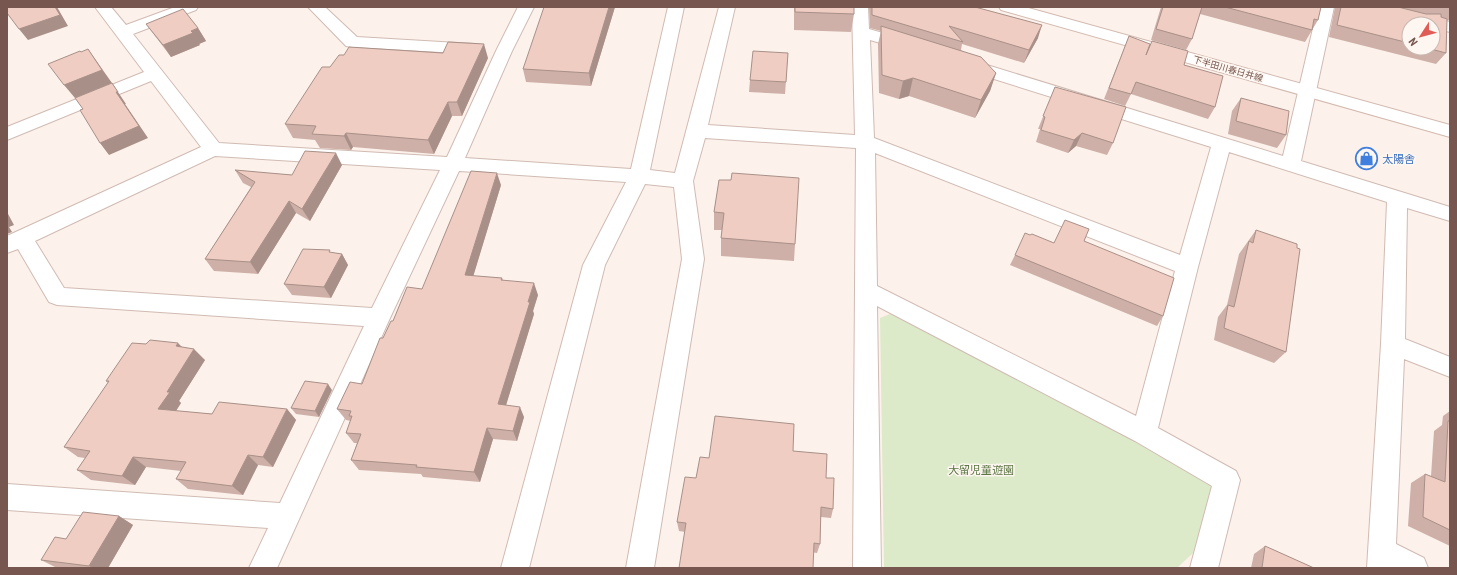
<svg xmlns="http://www.w3.org/2000/svg" width="1457" height="575" viewBox="0 0 1457 575" font-family="'Roboto Condensed','Noto Sans JP',sans-serif">
  <rect width="100%" height="100%" fill="#fcf2eb"/>
  <path fill="#dceac9" d="M890 314 1203 473 1213 489 1193 553 1177 568H884L880 318Z"/>
  <g fill="none" stroke-linecap="round" stroke-linejoin="round">
    <defs>
      <path id="minor" d="M95 7H111L126 25 175 7H198L196 10 133 34 219 143 447 157 496 51 518 7H534L512 51 465 158 631 169 668 7H684L650 170 675 173 719 7H735L708 125 855 135 852 7H868L869 29 914 42 916 46 914 50 908 51 870 40 874 138 1180 255 1211 147 962 69 959 65 962 61 968 60 974 61 1283 156 1318 7H1334L1301 161 1450 207V221L1407 208 1405 339 1450 357V377L1404 359 1396 544 1424 558 1428 568H1367L1381 344 1387 202 1229 152 1198 267 1158 428 1236 471 1240 480 1218 568H1190L1212 486 1135 441 877 306 881 568H853L856 148 705 138 693 181 704 259 654 568H626L682 259 674 187 645 184 605 265 529 568H501L583 265 626 182 459 171 390 318 277 568H249L268 528 7 510V484L280 503 364 326 57 305 49 302 18 249 7 253V236L201 147 151 81 7 140V127L144 72ZM875 153 1175 271 1136 416 877 286ZM215 156 440 170 372 308 64 288 35 241Z
        M308 7H325L357 37 475 44 481 45 483 49 481 53 475 54 352 47 346 46Z
        M1359 7H1387L1450 22V32L1433 28V24H1417L1361 10Z"/>
      <path id="secondary" d="M999 7H1025L1450 125V137L1001 10Z"/>
    </defs>
    <use href="#minor" stroke="#d0bbb3" stroke-width="2"/>
    <use href="#secondary" stroke="#d3bab0" stroke-width="2"/>
    <use href="#minor" fill="#fff" fill-rule="evenodd"/>
    <use href="#secondary" fill="#fff" fill-rule="evenodd"/>
  </g>
  <path fill="#ceb0a8" fill-rule="evenodd" d="M615 7 591 86 526 82 523 69Z
    M794 7H854V14L851 32 794 30Z
    M869 7H975L1038 38 1024 63 962 44 961 50 996 73 990 91 975 118 909 96 899 99 879 93 878 44 881 31 870 28Z
    M1161 7H1321L1318 20 1305 42 1200 14 1192 39 1186 50 1151 40Z
    M1335 7H1450V20H1447L1446 53 1436 64 1329 37ZM1409 24 1433 48H1409Z
    M146 24 198 28 206 41 199 44 200 45 171 57 155 36Z
    M1129 36 1184 65 1215 107 1208 119 1131 94 1125 106 1104 99Z
    M788 53 785 94 749 92 750 80Z
    M488 58 462 116H452L434 154 353 147 351 150 320 148 315 140 293 138 285 124Z
    M1055 87 1113 143 1107 155 1076 146 1068 153 1036 142 1040 129H1038Z
    M1241 98 1286 135 1277 148 1228 134 1232 111Z
    M342 165 310 221 296 213 258 274 214 271 205 259 251 187 243 183 235 170 292 175Z
    M719 180 795 244 794 261 721 256V238L722 230H714V212Z
    M501 185 473 276 502 278 503 280 538 295 533 311 534 314 506 405 524 417 517 441 493 439 480 482 423 477 421 474 359 470 351 460 357 443H354L346 433 351 421 346 420 337 409 362 384 383 338 393 321 422 289Z
    M1256 230 1286 352 1274 363 1214 340 1218 317 1227 305 1239 254Z
    M1084 241 1163 316 1157 326 1010 265 1015 255 1054 243Z
    M331 253 342 254 348 265 331 298 292 295 284 284Z
    M146 344 182 347 205 360 179 401 181 403 176 411 212 414 287 409 296 420 273 467 258 465 243 495 188 489 176 479 181 471 146 467 135 485 91 480 77 470 85 458 78 457 64 447 108 383 106 381Z
    M332 390 319 417 296 414 291 408Z
    M1450 411V546L1408 526 1411 483 1425 474 1431 476 1434 431 1442 425 1443 416Z
    M793 451 826 478 833 509 831 518 821 517 820 544 817 553 679 531 677 522 696 478 709 458Z
    M119 516 133 525 108 568H57L41 560 66 539Z
    M1265 546 1314 568H1251L1254 554Z"/>
  <path fill="#a89088" d="M55 7H57L68 26 28 40 19 29Z
    M609 7H615L591 86 589 73Z
    M1042 25 1038 38 1024 63 1029 50Z
    M198 28 206 41 199 44 200 45 171 57 163 45Z
    M484 44 488 58 462 116 457 102Z
    M88 49 112 83 75 98 64 85Z
    M996 73 990 91 975 118 981 100Z
    M913 78 909 96 899 99 903 81Z
    M112 83 126 104H125L148 138 109 155 100 143Z
    M448 102 452 116 434 154 428 140Z
    M346 133 353 147 351 150 344 136Z
    M1082 133 1076 146 1068 153 1074 140Z
    M336 153 342 165 310 221 302 209Z
    M497 173 501 185 470 287 465 275Z
    M289 201 296 213 258 274 250 262Z
    M7 212 14 225 9 227 12 232 7 234Z
    M342 254 348 265 331 298 324 287Z
    M534 283 538 295 533 311 534 314 503 415 498 404Z
    M178 343 189 354 176 346Z
    M194 349 205 360 179 401 181 403 170 420 158 409 167 392Z
    M328 384 332 390 319 417 315 411Z
    M520 407 524 417 517 441 513 431Z
    M287 409 296 420 273 467 263 457Z
    M487 428 493 439 480 482 474 472Z
    M248 455 258 465 243 495 232 486Z
    M133 457 146 467 135 485 122 476Z
    M119 516 133 525 108 568H93L89 566Z"/>
  <path fill="#f0cdc3" stroke="#a89088" d="M7 7H55L60 15 19 29 7 13Z
    M544 7H609L589 73 523 69Z
    M795 7H854V14L795 12Z
    M872 7H975L1042 25 1029 50 949 26 963 42 872 15Z
    M1163 7H1202L1192 39 1156 29Z
    M1225 7H1321L1318 20 1314 19 1312 30Z
    M1341 7H1398L1426 14H1441V17L1447 19 1446 53 1427 48H1433V24H1409V43L1337 25Z
    M183 9 198 28 191 31 193 33 163 45 146 24Z
    M881 26 981 57 996 73 981 100 913 78 903 81 882 75Z
    M1129 36 1150 44 1146 55 1152 41 1188 51 1184 65 1223 76 1215 107 1136 82 1131 94 1109 88Z
    M448 42 484 44 457 102H448L428 140 346 133 344 136 312 134 316 126 285 124 322 67H330L339 55H344L349 47 443 53Z
    M88 49 102 70 64 85 48 64 80 51 81 52Z
    M753 51 788 53 786 82 750 80Z
    M112 83 118 92H116L139 126 100 143 80 110 83 109 75 98Z
    M1055 87 1126 107 1113 143 1082 133 1074 140 1041 130 1045 117 1043 116Z
    M1241 98 1289 111 1286 135 1236 121Z
    M305 151 336 153 302 209 289 201 250 262 205 259 255 182 235 170 292 175Z
    M471 171 497 173 465 275 502 278 501 280 534 283 528 302H530L498 404 520 407 513 431 487 428 474 472 416 467 417 465 351 460 361 434 346 433 352 416H349L351 411 337 409 350 382 362 384 380 338H383L391 321H393L407 287 422 289Z
    M732 173 799 178 795 244 721 238 724 213 714 212 719 180H731Z
    M1065 220 1089 229 1084 241 1174 278 1163 316 1015 255 1025 233 1030 235 1032 234 1054 243Z
    M1256 230 1297 244V248L1300 249 1286 352 1224 328 1228 305 1234 307 1249 241 1253 243Z
    M303 249 330 250 329 252 342 254 324 287 284 284Z
    M150 340 178 343 176 346 194 349 167 392H170L158 409 212 414 219 402 287 409 263 457 248 455 232 486 176 479 186 462 133 457 122 476 77 470 90 451 64 447 109 381H106L132 343 146 344Z
    M305 381 328 384 315 411 291 408Z
    M715 416 794 424 793 451 827 454 826 478H834L833 509 821 507 820 544 814 543 813 568H679L686 523 677 522 685 477 696 478 700 457 709 458Z
    M1448 421H1450V530L1423 517 1425 474 1445 482Z
    M83 512 119 516 89 566 41 560 55 537 66 539Z
    M1265 546 1314 568H1262Z"/>
  <defs>
    <symbol id="shop-ring" viewBox="-11 -11 22 22"><circle r="9.5" fill="#fef7f1" stroke="#3f7fe0" stroke-width="1.5"/><path d="M-5-2.5h2.3a2.7 3.5 0 0 1 5.4 0H5L5.5 6h-11ZM-1.5-2.5h3a1.5 2.3 0 0 0-3 0Z" fill="#3f7fe0"/></symbol>
  </defs>
  <g fill-rule="evenodd">
    <use href="#shop-ring" x="1354" y="146" width="25" height="25"/>
  </g>
  <g text-anchor="middle" dominant-baseline="central" stroke-width="3" stroke-linejoin="round" paint-order="stroke">
    <g font-size="9" fill="#76564e" stroke="#fef7f1">
      <text transform="translate(1228 69) rotate(16)">下半田川春日井線</text>
    </g>
    <g font-size="11" fill="#366cbe" stroke="#fef7f1" text-anchor="start">
      <text x="1382" y="159">太陽舎</text>
    </g>
    <g font-size="11" fill="#5b7543" stroke="#fef7f1">
      <text x="981" y="470">大留児童遊園</text>
    </g>
  </g>
  <rect width="1457" height="575" fill="none" stroke="#76564e" stroke-width="16"/>
  <g transform="translate(1421 36) rotate(234)"><circle r="19" fill="#fef7f1" stroke="#c8b7b0"/>
  <path d="M0-3L7 15L0 10L-7 15Z" fill="#df5d56"/>
  <text y="-6" font-size="11" font-weight="bold" text-anchor="middle" fill="#76564e">N</text>
  </g>
</svg>
